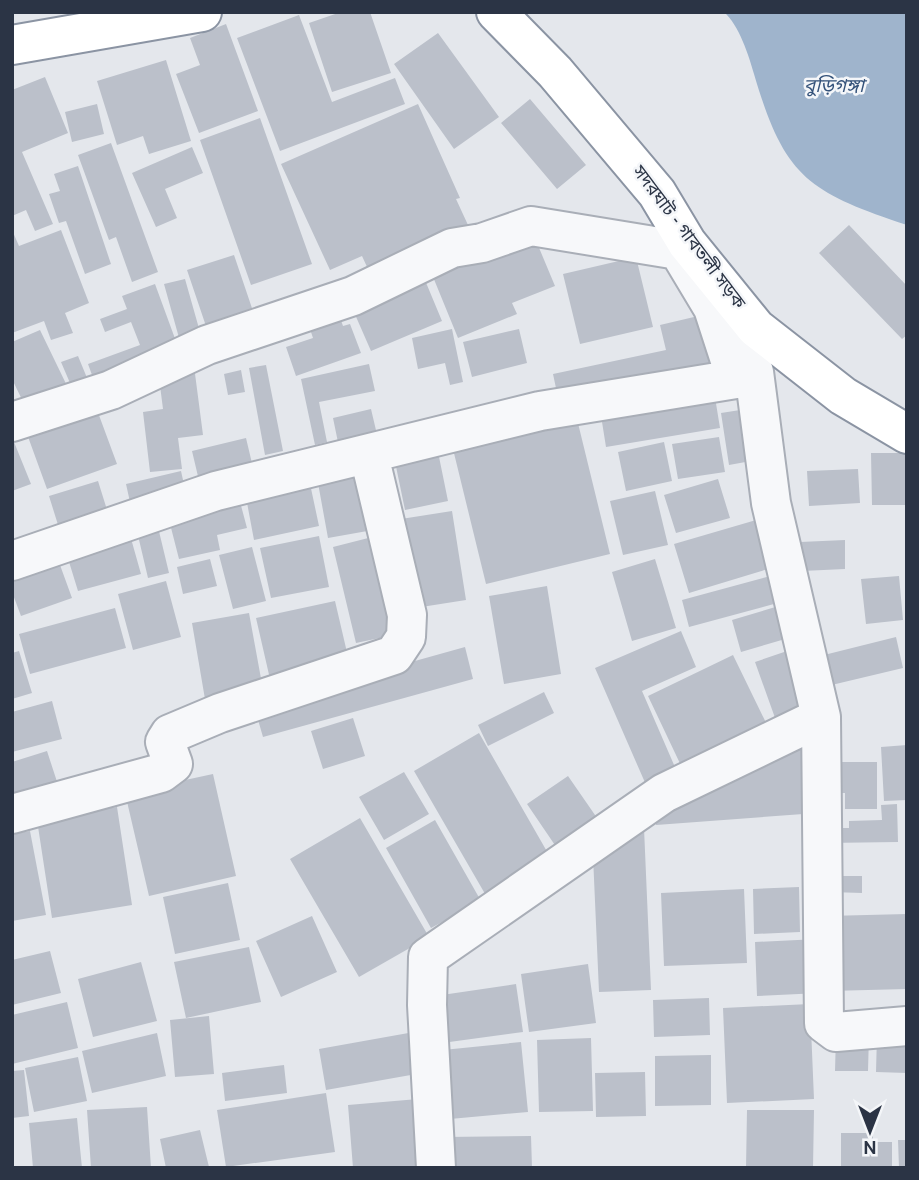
<svg xmlns="http://www.w3.org/2000/svg" width="919" height="1180" viewBox="0 0 919 1180" font-family="Overpass,'Noto Sans Bengali',sans-serif">
  <rect width="100%" height="100%" fill="#e4e7ec"/>
  <path fill="#9fb4cc" d="M724 12H907V225C807 192 784 176 754 74 749 56 739 25 724 12Z"/>
  <path fill="#bbc0ca" d="M341 12H370L391 73 332 92 309 23Z
    M299 15 332 102 395 78 405 104 280 151 237 38Z
    M226 24 258 111 199 133 176 74 200 65 190 38Z
    M438 33 499 117 454 149 394 64Z
    M166 60 191 141 149 154 143 136 117 145 97 81Z
    M45 77 68 133 22 152 53 224 35 231 26 210 12 216V90Z
    M530 99 586 165 557 189 501 123Z
    M97 104 104 134 72 142 65 112Z
    M418 104 460 198 456 199 474 238 374 282 362 256 330 270 281 164Z
    M260 118 312 264 251 285 200 140Z
    M111 143 158 272 132 282 116 237 109 240 78 155Z
    M192 147 203 173 165 189 177 218 156 227 132 173Z
    M78 166 111 264 85 274 66 221 59 223 49 194 60 191 54 174Z
    M849 225 907 286V335L902 339 819 253Z
    M12 230 19 246 61 230 89 303 65 313 73 333 51 340 44 321 12 333Z
    M532 231 555 286 512 303 517 314 458 338 431 272Z
    M234 255 256 320 209 335 187 270Z
    M636 257 653 327 580 344 563 274Z
    M422 273 442 321 371 351 350 303Z
    M185 279 202 339 181 345 164 284Z
    M155 284 181 355 96 386 88 364 140 345 131 322 105 332 100 319 127 309 122 296Z
    M337 309 343 326 350 324 361 353 296 376 286 347 313 338 307 320Z
    M711 313 724 370 560 407 553 374 666 350 660 325Z
    M452 329 463 382 450 385 445 363 418 369 412 338Z
    M519 329 527 363 472 377 463 342Z
    M40 330 70 392 28 412 12 379V342Z
    M78 356 92 390 76 397 61 362Z
    M369 364 375 391 319 402 327 442 315 445 301 379Z
    M266 365 283 451 265 455 249 368Z
    M194 366 203 435 178 438 182 469 150 472 143 412 163 409 158 370Z
    M241 370 245 392 228 395 224 374Z
    M713 385 720 428 606 447 599 403Z
    M93 399 117 464 47 489 23 423Z
    M753 408 762 459 729 465 721 413Z
    M371 409 379 443 340 452 333 418Z
    M576 415 610 554 486 584 452 445Z
    M12 437 31 484 12 491Z
    M719 437 725 472 678 479 672 444Z
    M246 438 255 476 201 489 192 451Z
    M436 442 448 501 405 510 393 452Z
    M664 442 672 481 626 491 618 452Z
    M871 453H907V505H872Z
    M362 464 373 530 328 538 316 472Z
    M858 469 860 503 809 506 807 471Z
    M181 471 187 498 132 511 126 484Z
    M309 479 319 526 254 540 245 492Z
    M718 479 730 518 676 533 664 495Z
    M98 481 108 513 59 528 49 496Z
    M655 491 668 545 623 555 610 501Z
    M239 498 247 528 217 535 220 550 179 559 168 516Z
    M452 511 466 600 415 608 401 519Z
    M763 518 778 566 689 593 674 544Z
    M157 523 169 573 148 578 136 527Z
    M130 535 141 574 78 591 66 552Z
    M380 535 403 633 356 643 333 547Z
    M319 536 329 587 271 598 260 548Z
    M845 540V569L802 571 800 542Z
    M252 547 266 601 233 609 219 555Z
    M56 554 72 598 21 616 12 592V569Z
    M210 559 217 586 183 594 177 567Z
    M655 559 676 628 632 641 612 572Z
    M778 574 785 601 689 627 682 600Z
    M899 576 903 620 866 624 861 579Z
    M166 581 181 637 133 650 118 594Z
    M547 586 561 674 504 684 489 596Z
    M335 601 349 661 270 679 256 618Z
    M782 605 792 637 741 652 732 620Z
    M115 608 126 648 30 674 19 634Z
    M249 613 264 695 206 705 192 623Z
    M681 631 696 667 642 691 681 781 650 794 595 668Z
    M896 637 903 668 819 688 812 658Z
    M465 647 473 679 263 737 254 706Z
    M790 650 815 717 779 729 755 662Z
    M19 651 32 693 12 699V653Z
    M733 655 771 733 685 774 648 696Z
    M544 692 554 713 488 746 478 725Z
    M52 701 62 739 12 752V712Z
    M353 718 365 756 323 769 311 731Z
    M813 730 817 813 656 825 657 813Z
    M479 733 553 862 488 899 414 771Z
    M907 745V800L884 801 881 747Z
    M47 751 61 794 12 810V762Z
    M820 762H877V809H845V793H820Z
    M404 772 429 814 384 840 359 797Z
    M213 774 236 876 149 896 125 793Z
    M568 776 604 828 563 857 527 804Z
    M897 804 898 842 826 843 825 828H849V821L882 820 881 805Z
    M117 807 132 905 52 918 37 820Z
    M360 818 429 937 359 977 290 859Z
    M435 820 481 901 431 928 386 848Z
    M644 828 651 990 599 992 593 856Z
    M30 831 46 915 12 921V834Z
    M830 861 843 862 842 876H862V893L830 892Z
    M228 883 240 940 175 954 163 897Z
    M799 887 800 932 754 934 753 889Z
    M744 889 747 963 664 966 661 893Z
    M907 914V989L829 991 827 916Z
    M312 916 337 972 281 997 256 941Z
    M818 939 820 993 757 996 755 942Z
    M249 947 261 1002 186 1018 174 962Z
    M50 951 61 993 12 1005V960Z
    M141 962 157 1021 93 1037 78 979Z
    M588 964 596 1023 529 1032 521 974Z
    M516 984 523 1032 442 1043 435 996Z
    M709 998 710 1035 654 1037 653 1000Z
    M67 1002 78 1048 12 1064V1015Z
    M810 1004 814 1099 727 1103 723 1008Z
    M209 1016 214 1074 175 1077 170 1020Z
    M414 1032 422 1073 326 1090 319 1049Z
    M157 1033 166 1076 92 1093 82 1051Z
    M836 1035H869L868 1071H835Z
    M877 1035 907 1036V1073L876 1072Z
    M591 1038 593 1111 539 1112 537 1040Z
    M521 1042 528 1112 450 1119 443 1050Z
    M711 1055V1105L655 1106V1056Z
    M78 1057 87 1101 34 1112 25 1068Z
    M284 1065 287 1093 225 1101 222 1073Z
    M24 1070 29 1116 12 1118V1071Z
    M645 1072 646 1116 596 1117 595 1073Z
    M326 1093 335 1152 226 1167 217 1110Z
    M418 1099 424 1168H353L348 1105Z
    M147 1107 151 1168H91L87 1110Z
    M747 1110H814L813 1168H746Z
    M77 1118 82 1168H33L29 1123Z
    M200 1130 209 1167 166 1168 160 1139Z
    M841 1133H873V1142H892V1168H841Z
    M531 1136 532 1168H444V1137Z
    M898 1140H907V1168H899Z"/>
  <g fill="none" stroke-linecap="round" stroke-linejoin="round">
    <defs>
      <path id="minor" d="M708 282 754 372 771 503 821 717 824 1023 836 1032 907 1026
        M12 422 111 390 207 345 353 296 452 248 482 243 531 226 678 250
        M12 561 216 491 540 411 736 379 713 308 680 253
        M12 814 161 773 173 764 165 742 170 734 220 713 394 655 406 637 407 615 369 455
        M436 1168 427 1005 428 957 664 793 821 717"/>
      <path id="highway" d="M496 12 555 72 657 193 687 243 756 328 843 396 907 434
        M12 45 202 12"/>
    </defs>
    <use href="#minor" stroke="#a9aeb7" stroke-width="42"/>
    <use href="#highway" stroke="#8b94a3" stroke-width="42"/>
    <use href="#minor" stroke="#f7f8fa" stroke-width="38"/>
    <use href="#highway" stroke="#fff" stroke-width="38"/>
  </g>
  <g text-anchor="middle" dominant-baseline="central" stroke-width="5" stroke-linejoin="round" paint-order="stroke">
    <g font-size="18" fill="#2b3445" stroke="#f4f6f9">
      <text transform="translate(688 238) rotate(53)">সদরঘাট - গাবতলী সড়ক</text>
    </g>
    <g font-size="19" font-style="italic" fill="#34527a" stroke="#f4f6f9">
      <text x="834" y="87">বুড়িগঙ্গা</text>
    </g>
  </g>
  <rect width="919" height="1180" fill="none" stroke="#2b3445" stroke-width="28"/>
  <g transform="translate(870 1131) rotate(180)" stroke="#f4f6f9" stroke-width="5" paint-order="stroke">
  <path d="M0-5L12 26L0 18L-12 26Z" fill="#2b3445"/>
  <text y="-10" font-size="19" font-weight="bold" text-anchor="middle" fill="#2b3445">N</text>
  </g>
</svg>
